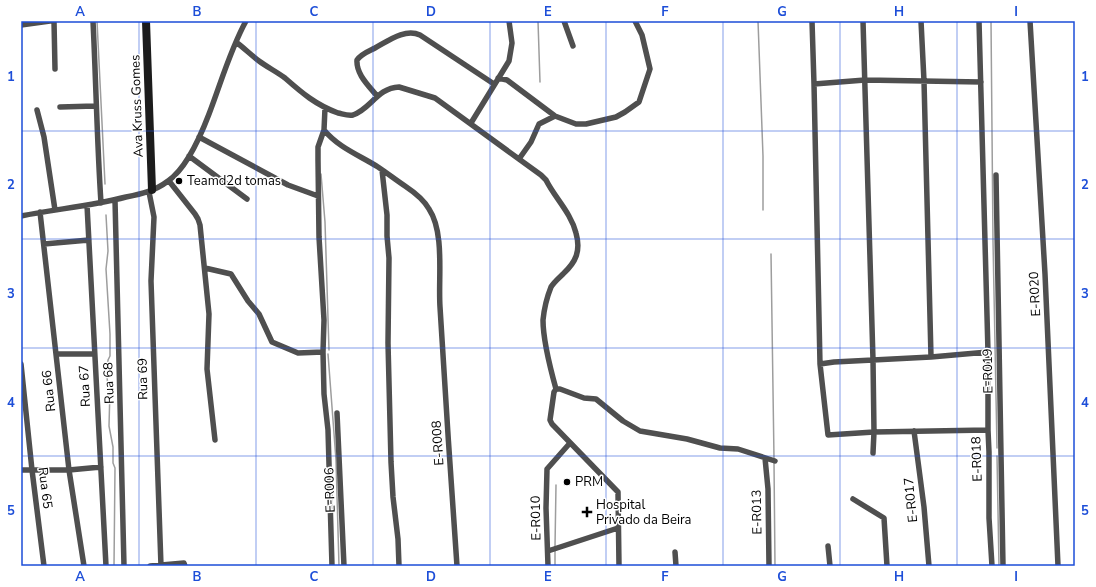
<svg xmlns="http://www.w3.org/2000/svg" width="1096" height="587" viewBox="0 0 1096 587" font-family="'Nunito Sans',sans-serif">
  <rect width="100%" height="100%" fill="#fff"/>
  <g fill="none" stroke-linecap="round" stroke-linejoin="round">
    <path stroke="#9d9d9d" stroke-width="1.5" d="M97 21 105 184
      M538 21 540 82
      M758 21 763 156V210
      M991 21 993 241 997 448
      M321 174 325 222 329 350
      M106 215 108 251 106 269 110 334V356L108 360V373L109 376 107 377 108 386 110 389 109 426 113 447V463L115 468 114 566
      M771 254 774 458
      M328 354 336 460 339 566
      M997 456 999 566
      M774 462 775 566
      M555 547 556 485
      M555 566V551"/>
    <path stroke="#4f4f4f" stroke-width="5.5" d="M54 21 55 69
      M93 21C96 82 97 142 101 203
      M564 21 573 46
      M812 21 814 84 865 80 981 82
      M863 21 873 360 931 357 988 352
      M921 21 924 81 931 357
      M979 21 988 352V430L989 452V518L992 566
      M1030 21 1045 274 1058 566
      M21 25 50 21
      M236 42C244 48 251 55 259 61 267 67 277 72 285 78 302 93 316 105 338 113 343 114 348 116 353 115 371 109 377 88 399 87L435 98 541 175 546 180C555 198 571 213 576 233 581 251 576 262 563 274 559 278 554 282 551 287 547 297 544 310 543 320 543 339 551 371 556 389L554 392 550 420 552 424 618 492 619 566
      M498 78 507 80 555 116 576 124H586L616 117 625 112 639 102 650 69 642 35 635 21
      M814 84 820 364 828 435 874 432 988 430
      M377 96C368 85 356 74 357 60 361 54 369 51 375 48 388 41 405 28 420 35L494 84
      M60 107 95 106
      M325 108 324 130 318 147V160L319 237 324 320 323 352 324 394 328 430 332 566
      M37 110 44 137 55 210
      M471 123 509 61 512 43 509 21
      M324 130C339 148 359 155 378 167 387 173 396 180 405 186 414 192 424 200 429 209 445 233 438 278 440 307 445 393 451 480 457 566
      M199 137 288 185 318 196
      M189 156 247 199
      M519 159 531 142 539 124 555 116
      M382 170 387 215V236L389 258 388 343 391 462 393 497 398 539 399 566
      M996 175 1003 566
      M169 181 195 214 198 219 200 225 209 314 207 369 215 440
      M149 192 154 217 151 281 161 566
      M115 200 124 566
      M87 205 106 566
      M40 212 69 470 84 566
      M21 216C56 209 91 206 126 197 141 194 155 191 168 181 187 168 201 135 209 114 221 83 230 50 246 21
      M44 244 89 240
      M205 268 231 274 248 301 259 314 272 342 298 353 323 352
      M56 354H94
      M21 364 32 470 44 566
      M820 364 834 362 873 360 874 432 873 453
      M556 389H560L584 398 596 399 623 421 640 431 687 439 720 448 738 449 775 461
      M337 413 344 566
      M914 431 924 507 929 566
      M765 458 768 489 769 566
      M21 470H69L101 467
      M853 499 884 518 887 566
      M828 546 830 566
      M548 551 618 528
      M675 552 676 566
      M150 566 184 563 185 566
      M548 566 546 508 547 469 570 443"/>
    <path stroke="#1c1c1c" stroke-width="8" d="M146 21 152 190"/>
  </g>
  <path fill="none" stroke="#1d4ed8" stroke-width="1" stroke-opacity="0.55" d="M139 21V566M256 21V566M373 21V566M490 21V566M606 21V566M723 21V566M840 21V566M957 21V566M21 131H1075M21 239H1075M21 348H1075M21 456H1075"/>
  <g fill="#000" stroke="#fff" stroke-width="1.5">
    <circle cx="179" cy="181" r="4"/>
    <circle cx="567" cy="482" r="4"/>
    <path d="M585 506h4v4h4v4h-4v4h-4v-4h-4v-4h4z"/>
  </g>
  <g text-anchor="middle" dominant-baseline="central" stroke-width="3" stroke-linejoin="round" paint-order="stroke">
    <g font-size="13" fill="#000" stroke="#fff">
      <text transform="translate(137 106) rotate(-92)">Ava Kruss Gomes</text>
      <text transform="translate(1035 294) rotate(-93)">E-R020</text>
      <text transform="translate(988 371) rotate(-91)">E-R019</text>
      <text transform="translate(143 379) rotate(-91)">Rua 69</text>
      <text transform="translate(109 383) rotate(-92)">Rua 68</text>
      <text transform="translate(85 386) rotate(-93)">Rua 67</text>
      <text transform="translate(49 391) rotate(-96)">Rua 66</text>
      <text transform="translate(438 443) rotate(-94)">E-R008</text>
      <text transform="translate(977 459) rotate(-92)">E-R018</text>
      <text transform="translate(45 488) rotate(83)">Rua 65</text>
      <text transform="translate(330 490) rotate(-92)">E-R006</text>
      <text transform="translate(911 500) rotate(-96)">E-R017</text>
      <text transform="translate(757 512) rotate(-91)">E-R013</text>
      <text transform="translate(536 518) rotate(-91)">E-R010</text>
    </g>
    <g font-size="13" fill="#000" stroke="#fff" text-anchor="start">
      <text x="187" y="181">Teamd2d tomas</text>
      <text x="575" y="482">PRM</text>
      <text x="596" y="505">Hospital<tspan x="596" dy="15">Privado da Beira</tspan></text>
    </g>
  </g>
  <rect width="1096" height="587" fill="none" stroke="#ffffff" stroke-width="44"/>
  <rect x="22" y="22" width="1052" height="543" fill="none" stroke="#1d4ed8" stroke-width="1.5"/>
  <g font-size="13" text-anchor="middle" font-weight="bold" fill="#1d4ed8">
    <text x="80" y="16">A</text>
    <text x="197" y="16">B</text>
    <text x="314" y="16">C</text>
    <text x="431" y="16">D</text>
    <text x="548" y="16">E</text>
    <text x="665" y="16">F</text>
    <text x="782" y="16">G</text>
    <text x="899" y="16">H</text>
    <text x="1016" y="16">I</text>
    <text x="11" y="81">1</text>
    <text x="1085" y="81">1</text>
    <text x="11" y="189">2</text>
    <text x="1085" y="189">2</text>
    <text x="11" y="298">3</text>
    <text x="1085" y="298">3</text>
    <text x="11" y="407">4</text>
    <text x="1085" y="407">4</text>
    <text x="11" y="515">5</text>
    <text x="1085" y="515">5</text>
    <text x="80" y="581">A</text>
    <text x="197" y="581">B</text>
    <text x="314" y="581">C</text>
    <text x="431" y="581">D</text>
    <text x="548" y="581">E</text>
    <text x="665" y="581">F</text>
    <text x="782" y="581">G</text>
    <text x="899" y="581">H</text>
    <text x="1016" y="581">I</text>
  </g>
</svg>
